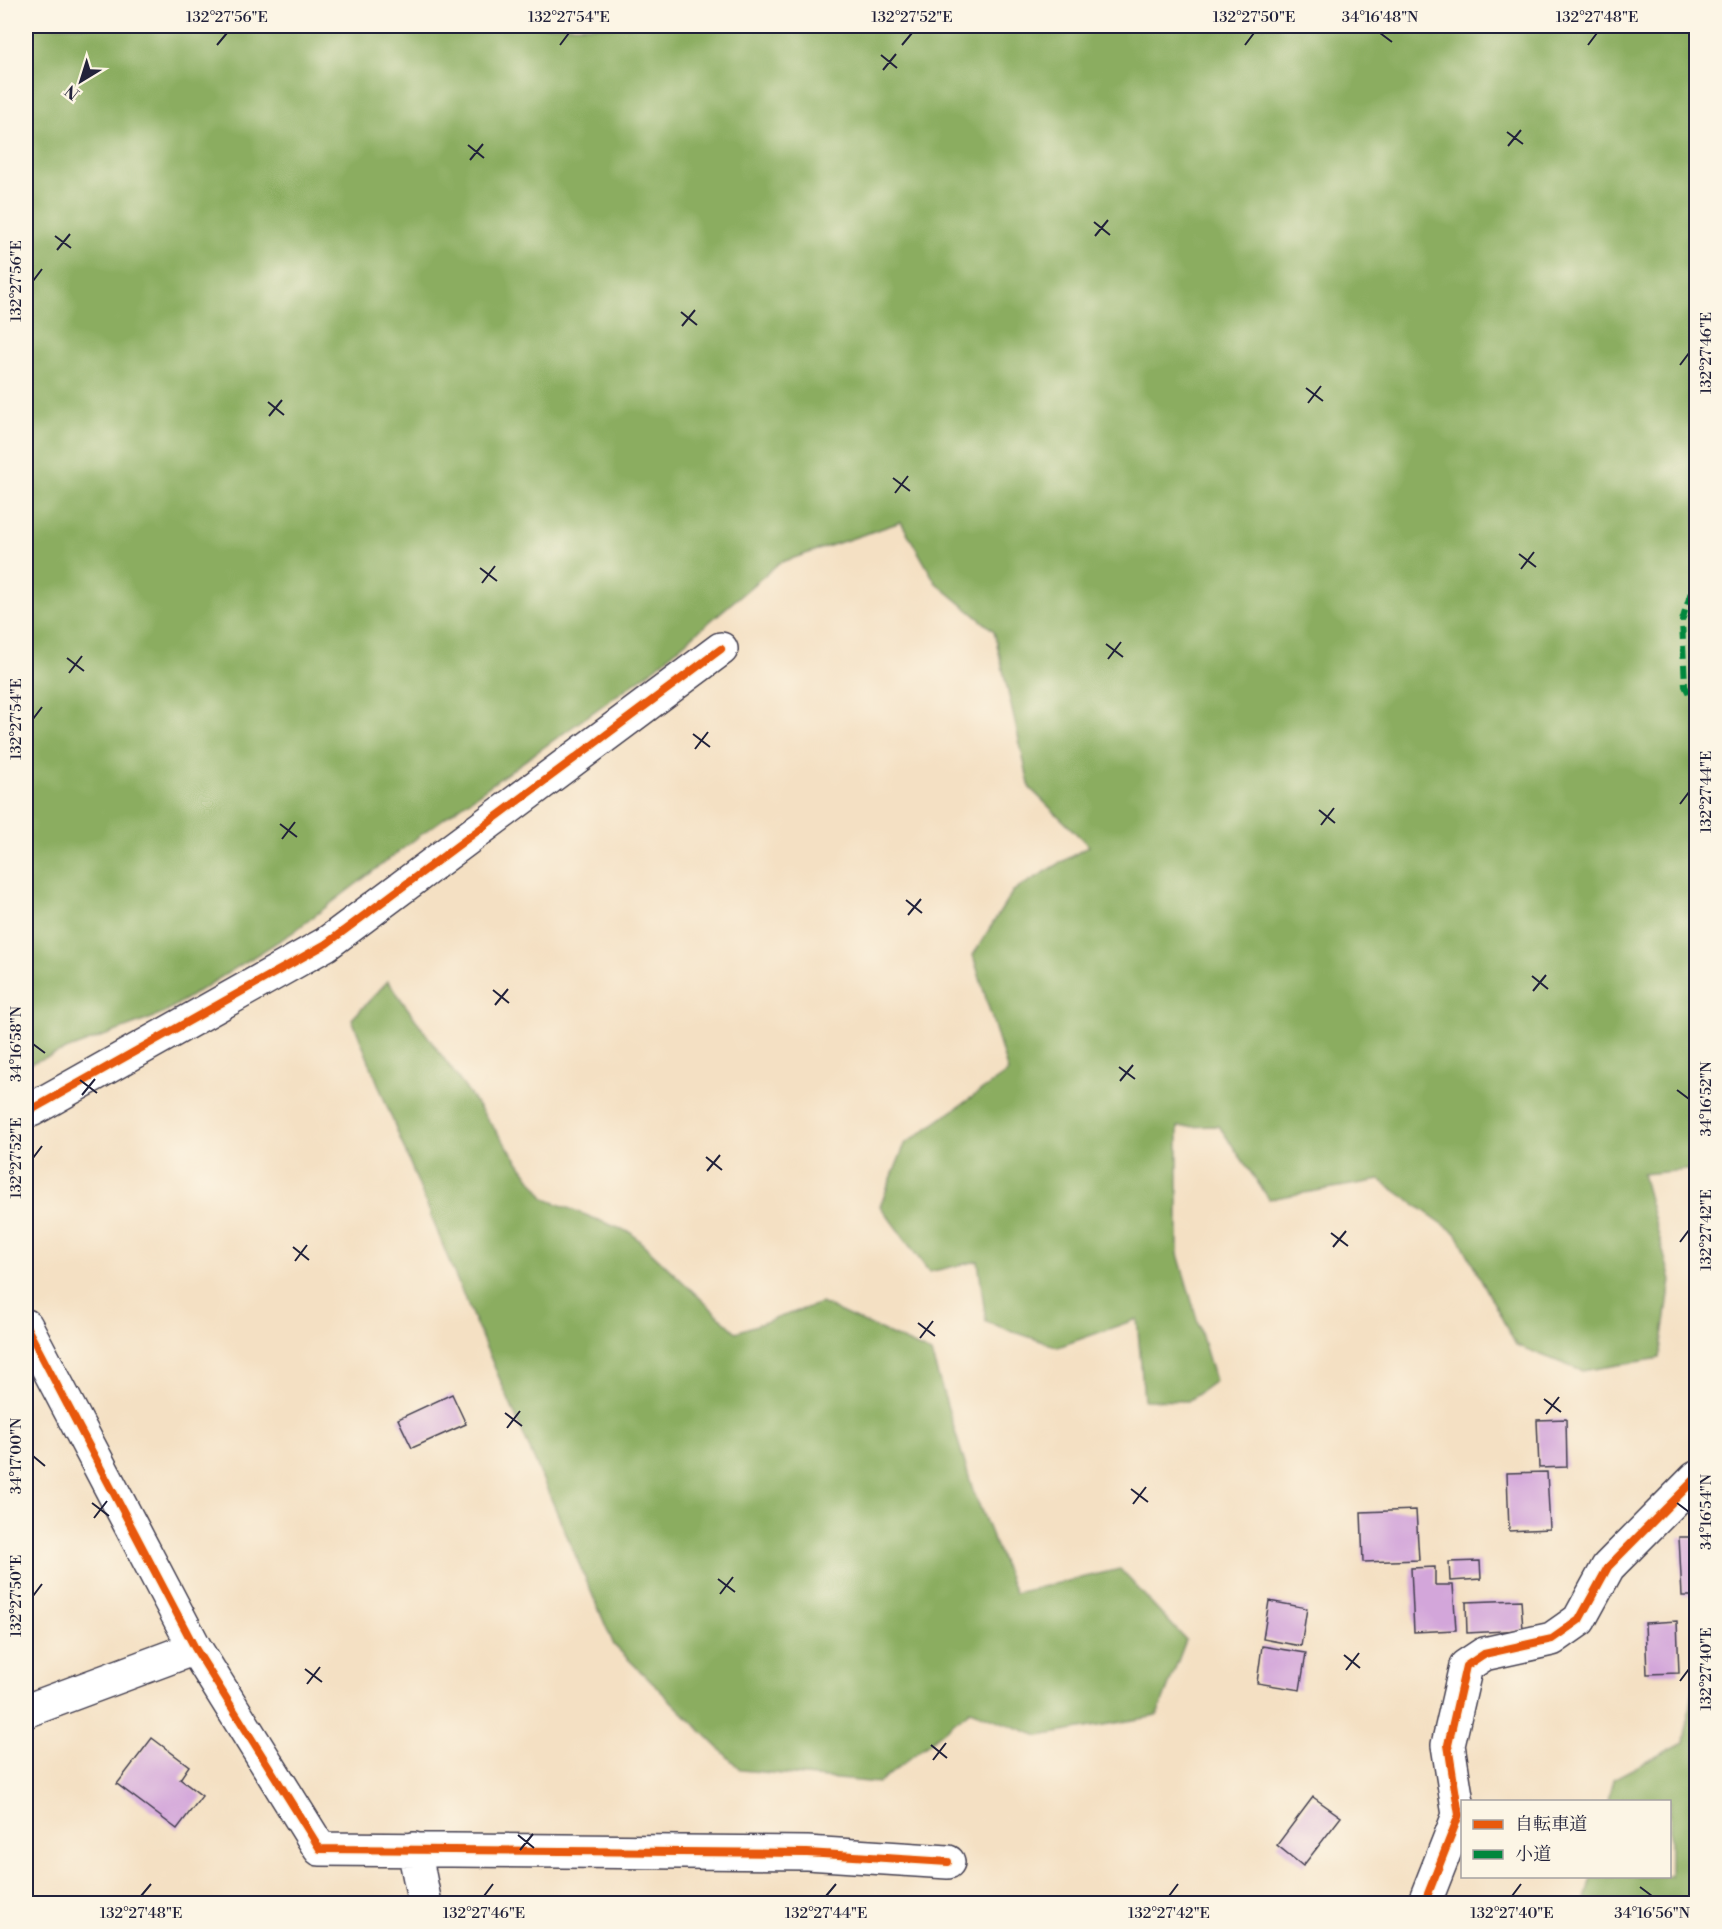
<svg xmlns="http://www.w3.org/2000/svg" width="1722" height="1929" viewBox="0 0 1722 1929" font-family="'Libre Bodoni','Noto Serif JP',serif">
  <rect width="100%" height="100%" fill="#fcf5e5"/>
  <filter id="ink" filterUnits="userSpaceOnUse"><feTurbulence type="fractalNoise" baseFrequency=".0167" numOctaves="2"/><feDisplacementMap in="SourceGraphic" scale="12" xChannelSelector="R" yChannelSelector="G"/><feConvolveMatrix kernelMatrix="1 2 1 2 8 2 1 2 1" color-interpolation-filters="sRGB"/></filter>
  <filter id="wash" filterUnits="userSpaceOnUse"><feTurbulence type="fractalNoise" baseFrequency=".008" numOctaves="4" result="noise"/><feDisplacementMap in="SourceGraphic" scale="24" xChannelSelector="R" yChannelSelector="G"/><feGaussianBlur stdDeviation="1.35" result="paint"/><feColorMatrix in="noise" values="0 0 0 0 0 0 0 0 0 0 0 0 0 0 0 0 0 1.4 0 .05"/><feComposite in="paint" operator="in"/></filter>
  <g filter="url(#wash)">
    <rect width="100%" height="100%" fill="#f4e0c3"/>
    <path fill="#8bad61" stroke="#56684e" stroke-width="1.5" d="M26 26H1696V1169L1642 1174 1671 1280 1660 1358 1582 1371 1516 1345 1457 1234 1380 1180 1269 1199 1219 1126 1178 1127V1254L1215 1381 1188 1401 1144 1400 1137 1319 1058 1347 986 1322 978 1261 929 1272 880 1206 905 1144 1008 1072 973 955 1013 891 1089 846 1030 788 994 631 936 583 901 522 779 563 655 668 422 834 292 933 160 1015 26 1065Z
      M388 981 545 1199 631 1233 736 1332 821 1303 931 1353 973 1490 1015 1593 1120 1569 1186 1640 1157 1716 1039 1736 970 1710 879 1783 741 1770 614 1645 454 1273 352 1019Z
      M1696 1666V1903H1584L1591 1877 1670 1876V1802L1608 1801 1613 1779 1684 1742Z"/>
    <g id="blocks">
      <path fill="#d3a6da" d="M452 1394 466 1424 412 1448 398 1419Z
        M1566 1419 1567 1467 1539 1468 1537 1420Z
        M1547 1472 1550 1529 1509 1531 1507 1473Z
        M1416 1510 1419 1560 1363 1562 1361 1512Z
        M1679 1537H1696V1596H1682Z
        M1480 1561 1481 1579 1450 1581 1449 1562Z
        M1435 1567V1585H1453L1456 1630 1414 1632 1411 1568Z
        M1521 1600 1523 1630 1467 1633 1466 1602Z
        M1269 1601 1307 1608 1301 1646 1263 1639Z
        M1677 1621 1679 1673 1647 1674 1645 1623Z
        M1262 1646 1306 1653 1300 1690 1257 1683Z
        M152 1738 189 1766 180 1779 202 1796 177 1829 117 1784Z
        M1313 1797 1341 1817 1303 1866 1277 1845Z"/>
    </g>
  </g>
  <g filter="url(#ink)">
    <use href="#blocks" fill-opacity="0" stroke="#423e4f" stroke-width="1.5"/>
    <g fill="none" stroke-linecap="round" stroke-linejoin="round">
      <defs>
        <path id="minor" d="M26 1109 31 1110 326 944 721 649
          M26 1326 195 1648 320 1849 807 1853 948 1862
          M26 1711 195 1648
          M414 1849 425 1904
          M1424 1904 1459 1815 1448 1745 1466 1666 1484 1654 1552 1639 1579 1620 1608 1567 1696 1478"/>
      </defs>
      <use href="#minor" stroke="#423e4f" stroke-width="36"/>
      <use href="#minor" stroke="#fff" stroke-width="33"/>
      <path stroke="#00873e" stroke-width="6" stroke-dasharray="12 6" stroke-linecap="butt" d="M1696 576 1682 621 1685 686 1696 707"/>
      <defs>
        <path id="cycleway" d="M26 1109 31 1110 326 944 721 649
          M26 1326 195 1648 320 1849 807 1853 948 1862
          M1424 1904 1459 1815 1448 1745 1466 1666 1484 1654 1552 1639 1579 1620 1608 1567 1696 1478"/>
      </defs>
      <use href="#cycleway" stroke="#fcf5e5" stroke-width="11"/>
      <use href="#cycleway" stroke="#e8590c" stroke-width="8"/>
    </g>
  </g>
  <path fill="none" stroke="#22223b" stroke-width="2" d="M1380 33 1392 42M217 45 227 33M560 45 569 33M902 45 912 33M1245 45 1254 33M1588 45 1597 33M881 55 897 68M883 70 896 54M1507 132 1523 144M468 145 484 158M1508 146 1521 130M470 160 483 144M1094 222 1110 235M55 236 71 248M1095 236 1108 220M57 250 70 234M33 281 42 269M681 312 697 325M682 326 695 310M1680 365 1689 353M1306 388 1323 401M268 402 284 415M1308 403 1321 386M269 416 282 400M893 478 910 491M895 493 908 476M1519 554 1536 567M480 568 497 581M1521 569 1534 552M482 583 495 566M1106 644 1123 657M67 658 84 671M1108 659 1121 642M69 673 82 656M33 719 42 707M693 734 710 747M695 749 708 732M1680 804 1689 792M1319 810 1335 823M280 824 297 837M1321 825 1334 808M282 839 295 822M906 900 922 913M908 915 921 899M1532 976 1548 989M493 990 509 1003M1533 991 1546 975M495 1005 508 989M33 1044 45 1053M1119 1067 1135 1079M80 1080 97 1093M1120 1081 1133 1065M1677 1090 1689 1099M82 1095 95 1079M706 1157 722 1170M33 1158 42 1146M707 1171 720 1155M1331 1233 1348 1246M1680 1242 1689 1230M293 1247 309 1260M1333 1247 1346 1231M295 1261 307 1245M918 1323 935 1336M920 1338 933 1321M1544 1399 1561 1412M505 1413 522 1426M1546 1414 1559 1397M507 1428 520 1411M33 1456 45 1466M1131 1489 1148 1502M92 1503 109 1516M1677 1503 1689 1512M1133 1504 1146 1487M94 1518 107 1501M718 1579 735 1592M720 1594 733 1577M33 1596 42 1584M1344 1655 1360 1668M305 1669 322 1682M1346 1670 1359 1653M1680 1681 1689 1669M307 1684 320 1667M931 1745 947 1758M933 1760 946 1743M518 1835 534 1848M520 1850 533 1834M1640 1887 1652 1896M141 1896 151 1884M484 1896 493 1884M826 1896 836 1884M1169 1896 1178 1884M1512 1896 1521 1884"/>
  <rect width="1722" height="1929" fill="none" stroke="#fcf5e5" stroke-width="66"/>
  <rect x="1461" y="1800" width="210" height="78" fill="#fcf5e5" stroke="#a5a1a1" stroke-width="1.5"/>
  <rect x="1473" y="1820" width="30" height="9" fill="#e8590c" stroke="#a5a1a1" stroke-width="1.5"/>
  <text x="1515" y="1830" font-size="18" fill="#22223b">自転車道</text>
  <rect x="1473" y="1850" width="30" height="9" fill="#00873e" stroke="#a5a1a1" stroke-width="1.5"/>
  <text x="1515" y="1860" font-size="18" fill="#22223b">小道</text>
  <g transform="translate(81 81) rotate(218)" stroke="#fcf5e5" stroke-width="4.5" paint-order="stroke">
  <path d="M0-4.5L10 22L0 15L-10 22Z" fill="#22223b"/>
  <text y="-9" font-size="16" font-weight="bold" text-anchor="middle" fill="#22223b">N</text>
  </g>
  <rect x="33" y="33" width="1656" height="1863" fill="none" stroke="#22223b" stroke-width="2"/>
  <g font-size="15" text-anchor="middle" fill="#22223b">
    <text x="227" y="22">132°27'56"E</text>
    <text x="569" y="22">132°27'54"E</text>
    <text x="912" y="22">132°27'52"E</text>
    <text x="1254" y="22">132°27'50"E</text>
    <text x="1380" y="22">34°16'48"N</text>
    <text x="1597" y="22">132°27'48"E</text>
    <text transform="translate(16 281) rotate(-90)" y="5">132°27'56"E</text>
    <text transform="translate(1706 353) rotate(-90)" y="5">132°27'46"E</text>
    <text transform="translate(16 719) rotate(-90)" y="5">132°27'54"E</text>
    <text transform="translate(1706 792) rotate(-90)" y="5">132°27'44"E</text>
    <text transform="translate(16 1044) rotate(-90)" y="5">34°16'58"N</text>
    <text transform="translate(1706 1099) rotate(-90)" y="5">34°16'52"N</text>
    <text transform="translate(16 1158) rotate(-90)" y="5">132°27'52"E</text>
    <text transform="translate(1706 1230) rotate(-90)" y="5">132°27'42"E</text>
    <text transform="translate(16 1456) rotate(-90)" y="5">34°17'00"N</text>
    <text transform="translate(1706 1512) rotate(-90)" y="5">34°16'54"N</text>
    <text transform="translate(16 1596) rotate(-90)" y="5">132°27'50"E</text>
    <text transform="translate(1706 1669) rotate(-90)" y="5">132°27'40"E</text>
    <text x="141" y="1918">132°27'48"E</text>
    <text x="484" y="1918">132°27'46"E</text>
    <text x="826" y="1918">132°27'44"E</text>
    <text x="1169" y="1918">132°27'42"E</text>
    <text x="1512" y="1918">132°27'40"E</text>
    <text x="1652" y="1918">34°16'56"N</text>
  </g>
</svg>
